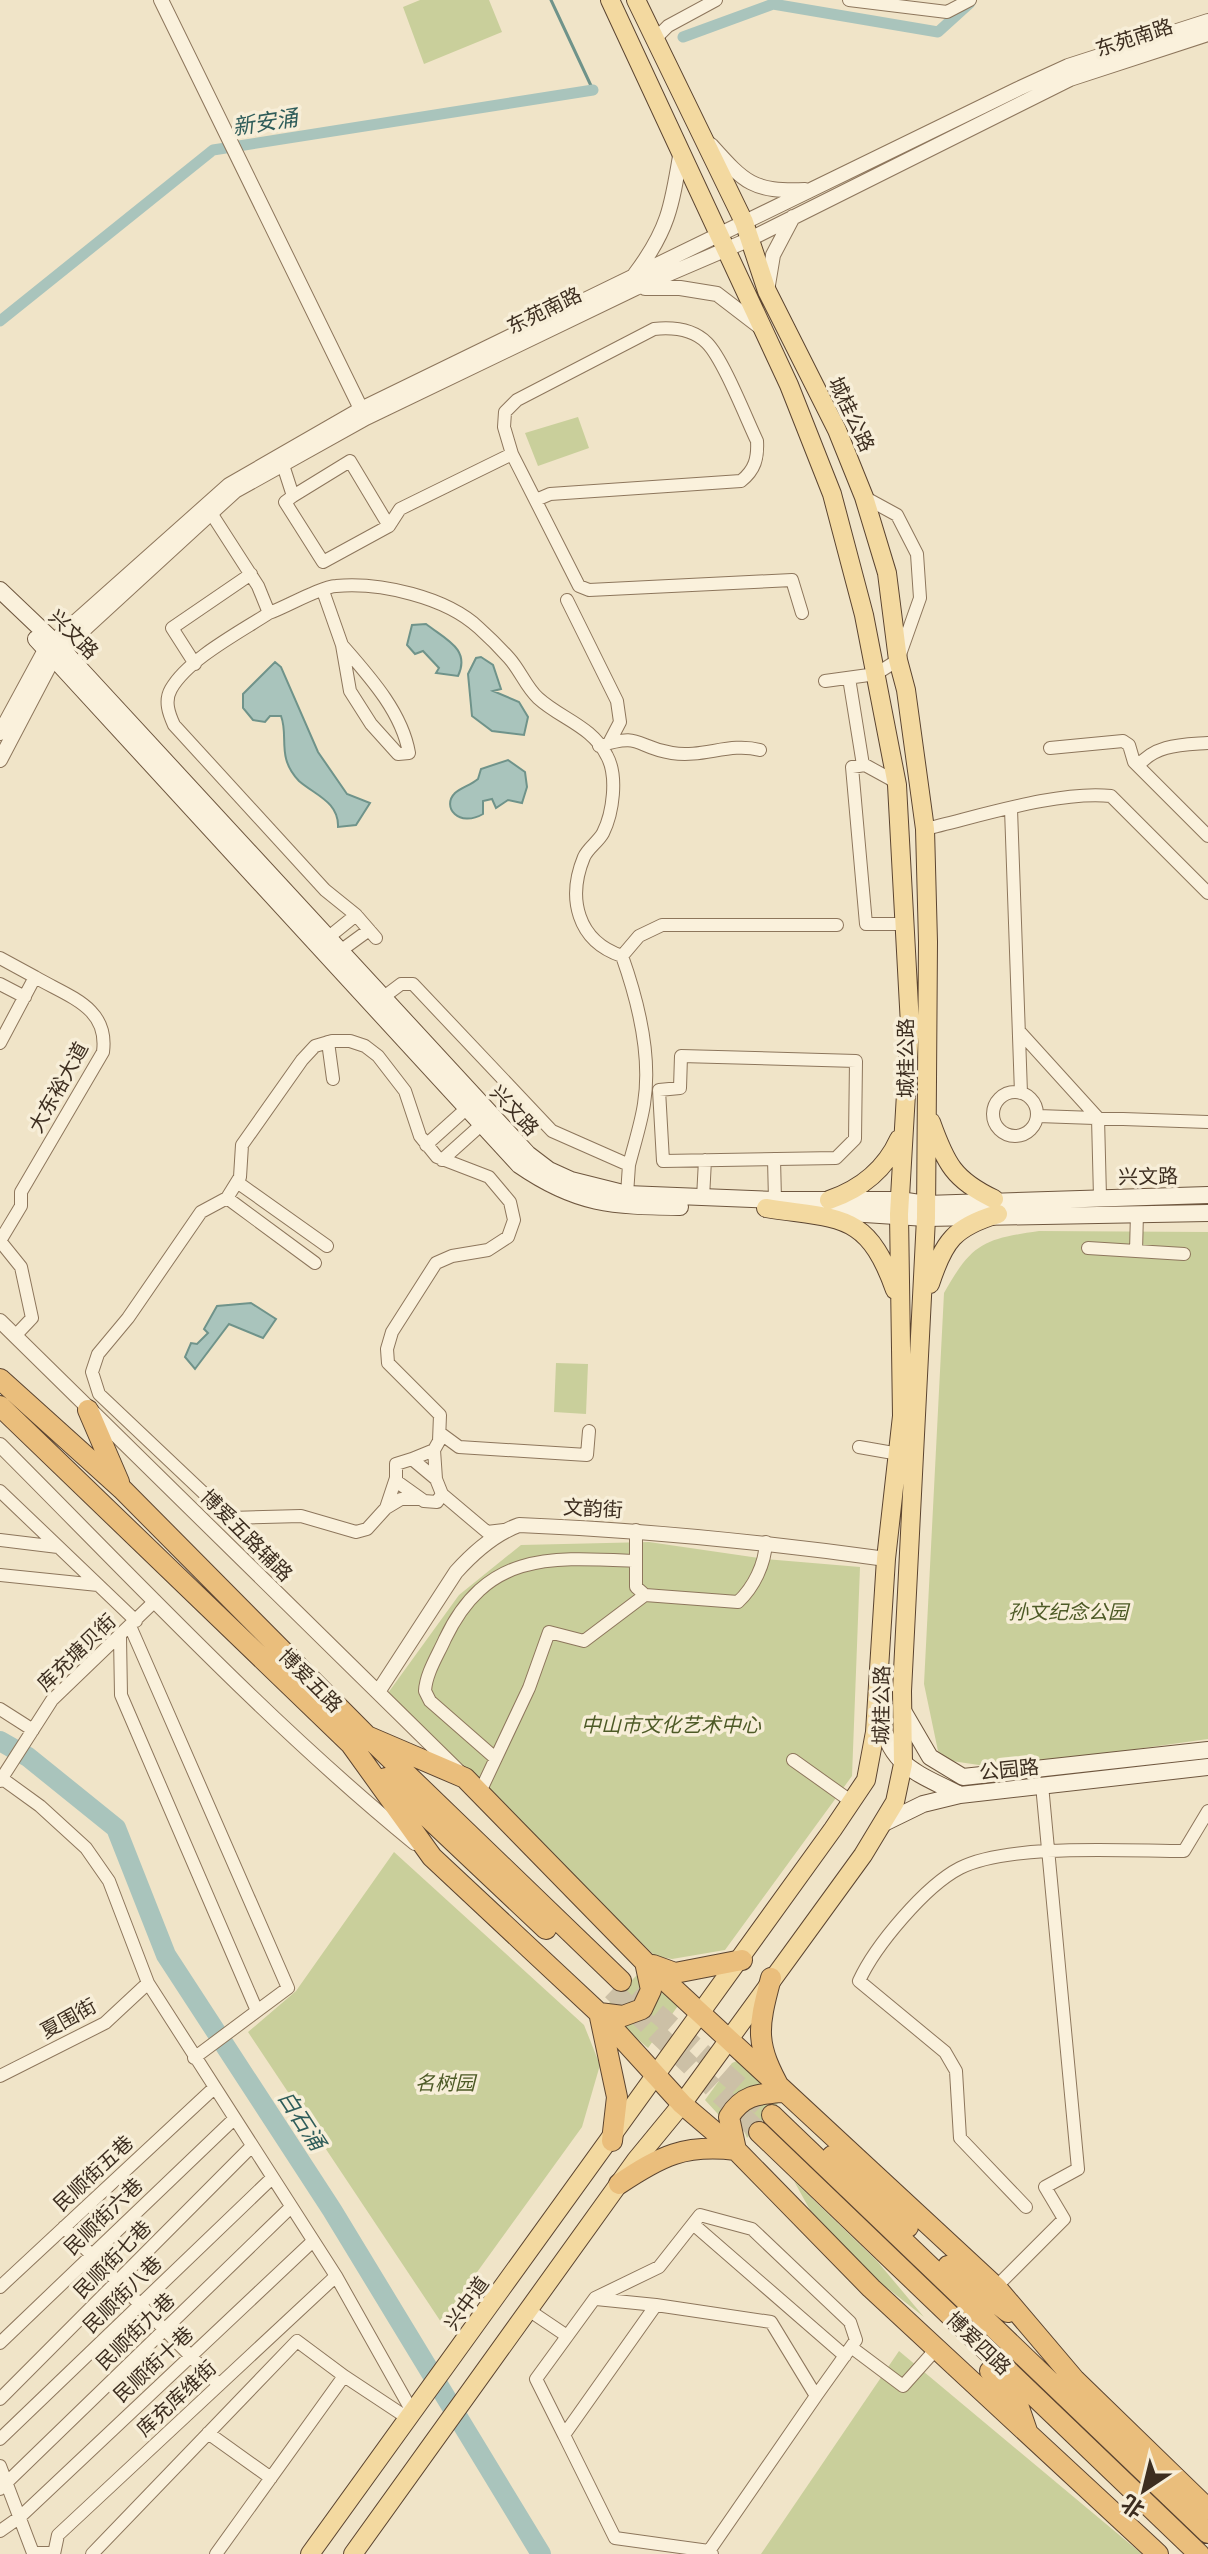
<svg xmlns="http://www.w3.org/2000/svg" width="1208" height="2554" viewBox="0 0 1208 2554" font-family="Merriweather,'Noto Sans SC',serif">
  <rect width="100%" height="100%" fill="#f0e4c8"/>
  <path fill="#c9cf9b" d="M420 0H489L502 32 424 64 403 7Z
    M578 417 589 448 538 466 525 433Z
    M1039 1231 1208 1232V1739L999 1768 952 1761 938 1751 924 1684 944 1293C972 1243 984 1239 1039 1231Z
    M556 1363 588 1364 586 1414 554 1412Z
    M649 1542 765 1559 860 1567 852 1776 725 1950 672 1959 655 1956 388 1693 459 1595 521 1545Z
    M394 1852 584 2025 600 2065 582 2127 441 2322 248 2032 296 1991Z
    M641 1971 645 1982 631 2010 607 2005Z
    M656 1984 680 2003 648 2048 619 2023Z
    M739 2060 764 2083 728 2125 705 2100 732 2063Z
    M776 2100 779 2102 747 2138 740 2121 744 2108Z
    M794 2181 877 2261 924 2317 877 2280 810 2210Z
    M899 2351 1142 2554H761Z"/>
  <path fill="#a9c4bc" stroke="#6f938a" stroke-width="2" d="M426 624C445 639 471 649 458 676L436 673 439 668 423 651 415 654 407 645 412 625Z
    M481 657 493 665 501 689 493 691 519 702 528 717 524 735 492 731 472 716 468 674 476 658Z
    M275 662 281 667 318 752 347 794 370 803 356 825 338 827C339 802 315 795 299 781 276 757 289 737 281 716H270L265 722 253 720 243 708V694Z
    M508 760 525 772 527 787 522 803 508 800 496 808 492 799 483 801V814C459 828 441 807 455 793 460 788 471 785 478 779L481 769Z
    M251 1303 276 1319 263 1338 229 1324 195 1369 185 1357 191 1343 197 1344 208 1333 204 1329 217 1306Z"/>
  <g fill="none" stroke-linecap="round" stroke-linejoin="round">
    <path stroke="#6f938a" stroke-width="3" d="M551 0 593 90"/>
    <path stroke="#a9c4bc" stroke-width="11" d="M683 37 773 4 938 32 970 3
      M0 321 213 150 593 90"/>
    <path stroke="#a9c4bc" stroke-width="20" d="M0 1741 28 1757 116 1828 166 1955 332 2210 541 2554"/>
    <path stroke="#ccc0a6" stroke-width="20" stroke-dasharray="20 10" stroke-linecap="butt" d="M612 1990 759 2132
      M634 1993 772 2115"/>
    <defs>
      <path id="minor" d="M849 0 947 12 970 0
        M656 38 668 26 716 0
        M512 454 579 586 589 590 792 580 802 613
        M283 465 293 496 285 502 323 562 389 526 400 509 512 454 504 427 505 412 517 400 654 329C673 327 693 329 707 343 723 359 746 418 757 441 758 458 755 470 741 481L550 494 536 500
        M293 496 350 461 389 526
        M211 513 258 586 269 613C286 607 320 587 336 586 380 582 446 597 479 628 489 637 500 648 509 658 520 670 526 687 538 698 561 719 592 726 607 756 618 776 613 813 603 833 598 842 588 848 584 857 567 898 577 941 622 956
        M323 591 342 645 350 691 371 724 398 754 409 753C402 712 369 676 342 645
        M567 600 617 701 620 722 609 743
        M269 613C240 632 188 659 171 689 164 701 169 714 174 725L325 890 356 915 376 938
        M195 664 172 628 251 574
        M849 678 863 765
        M825 681 876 674 898 660 920 598 917 554 897 515 864 497
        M599 746C643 732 634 747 672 753 703 758 730 742 760 750
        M1050 748 1123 741 1129 745 1134 762 1208 836
        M1138 766C1156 744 1182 745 1208 743
        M896 782 865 765 852 767 866 924H905
        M1011 809 1021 1093
        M925 829C977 817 1060 790 1111 796L1208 893
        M330 936 356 915
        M343 949 369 930
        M0 958 35 977 0 1043
        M0 984 25 997
        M385 996 401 984H413L552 1131 629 1165 627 1194
        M1019 1031 1098 1118 1100 1197
        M328 1042 333 1079
        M681 1056 856 1061 855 1139 836 1158 663 1161 659 1090 680 1088Z
        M993 1114a22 22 0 1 1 44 0a22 22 0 1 1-44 0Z
        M1038 1116 1208 1122
        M426 1145 466 1109
        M774 1159 775 1200
        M442 1160 481 1125
        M629 1165C634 1145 641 1124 644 1104 652 1055 638 1001 622 956L639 936 662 925H837
        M237 1182 327 1246
        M227 1198 315 1263
        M703 1198 705 1160
        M1088 1248 1184 1254
        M1136 1251 1137 1213
        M15 1336 32 1318 21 1267 0 1241 21 1206V1192L103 1052C109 1007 69 997 35 977
        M440 1433 459 1447 587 1455 589 1431
        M859 1447 899 1454
        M412 1459 434 1450 436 1479
        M396 1478 386 1508 401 1499H421
        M0 1491 136 1621
        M442 1494 437 1502 424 1501 396 1481V1464L412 1459 436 1479 442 1494 487 1532 504 1530
        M386 1508 367 1529 356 1532 301 1516 230 1518 99 1394 92 1372 98 1354 128 1318 201 1212 227 1198 240 1177 242 1145 302 1060 315 1046 332 1041H350L365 1046 378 1056 405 1091 420 1136 437 1157 489 1177 510 1202 514 1220 508 1237 488 1250 452 1256 436 1263 392 1332 387 1349 388 1363 440 1415 439 1441 434 1450
        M636 1530V1587L645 1595 738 1602C754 1587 765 1564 766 1542
        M0 1540 58 1547
        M0 1575 98 1585
        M130 1626 288 1988 194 2058
        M120 1637 121 1695 257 2011
        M0 1709 33 1730
        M494 1757 430 1701 425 1691C426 1673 438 1655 445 1639 487 1551 551 1557 636 1561
        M793 1760 852 1802
        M0 1777 40 1806 86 1848 109 1881 148 1983 336 2276 413 2413
        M0 1781 52 1700 155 1601
        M479 1794 529 1688 549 1632 584 1641 645 1595
        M0 2076 105 2023 148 1983
        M1026 2207 960 2138 956 2071 945 2052 859 1981C875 1946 925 1886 960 1868 1009 1843 1127 1851 1184 1851L1208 1811
        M693 2224 845 2356
        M64 2227 219 2385
        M0 2287 214 2088
        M996 2287 1064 2219 1045 2187 1078 2169 1042 1785
        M596 2299 656 2305
        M530 2311 567 2336
        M0 2343 234 2119
        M851 2347 903 2386 937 2348
        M0 2399 252 2146
        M208 2433 271 2478
        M564 2435 536 2379 595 2298 659 2267 700 2215 752 2229 850 2322 856 2340 816 2396
        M0 2439 272 2178
        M0 2466 33 2553H53
        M0 2489 291 2207
        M0 2531 20 2517 313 2241
        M709 2551 816 2396 771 2322 656 2305 564 2435 615 2538 709 2551 712 2554
        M54 2554 58 2535 336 2276
        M92 2554 297 2341 344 2376
        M216 2554 344 2376 409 2419"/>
      <path id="tertiary" d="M161 0 365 417
        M711 145C745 183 753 192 805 190
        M635 274C669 229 672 205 681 150
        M645 288H680L717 294 760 327
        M767 291 773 255 793 217
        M0 733 46 648 229 485 361 409 1018 89 1068 66 1208 21
        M0 760 54 657 235 491 366 418 636 288 748 240 1070 79 1208 34
        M0 1321 459 1772
        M0 1445C133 1578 269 1724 415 1843
        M378 1692 456 1572C474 1552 494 1534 519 1525 643 1530 764 1542 886 1559"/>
      <path id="secondary" d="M0 590 62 649 528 1154 549 1170 571 1180 627 1194 775 1200H900L926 1204 1208 1195
        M36 639 519 1165C577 1205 612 1206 680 1207
        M819 1211 926 1218 1208 1213
        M902 1709 930 1757 963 1777 1208 1750
        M881 1714C887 1766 918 1773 960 1795
        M882 1824 923 1804 960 1795 1208 1767"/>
      <path id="primary" d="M931 1122C946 1164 954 1180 994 1199
        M829 1200C861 1189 885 1170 899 1139
        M766 1208C840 1220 867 1211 895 1290
        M930 1284C944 1241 954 1227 998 1214
        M310 2554 833 1829 866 1780 875 1732 886 1559 902 1416 899 1214 910 1025 897 785 864 615 832 494 789 385 610 0
        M353 2554 636 2160 682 2104 863 1855 895 1802 903 1764 902 1691 926 1218 928 942 925 829 906 690 898 660 887 573 864 497 837 430 767 291 744 222 636 0"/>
      <path id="trunk" d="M0 1379 122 1489 367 1736 621 1981
        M0 1406 357 1750
        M88 1410 119 1482
        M367 1736 465 1778 645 1962 996 2287 1075 2380 1208 2509
        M350 1743 432 1857 599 2013 682 2104 736 2150 871 2288 1158 2554
        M386 1778 546 1929
        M653 1965 675 1973 742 1960
        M599 2013 623 2016 642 2009 651 1990 645 1962
        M600 2017 617 2097 612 2141
        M772 2115 1208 2533
        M759 2132 1199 2554
        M832 2156 908 2227
        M619 2184C661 2156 684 2144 736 2150L729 2117C742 2095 758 2094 782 2092 755 2044 757 2030 771 1978
        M948 2266 1008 2312
        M990 2371 1016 2399 1027 2431"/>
    </defs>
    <use href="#minor" stroke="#8d765c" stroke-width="14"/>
    <use href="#tertiary" stroke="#8d765c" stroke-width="16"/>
    <use href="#secondary" stroke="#6f573f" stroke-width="18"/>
    <use href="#primary" stroke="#5b4430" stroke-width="20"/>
    <use href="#trunk" stroke="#5b4430" stroke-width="22"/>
    <use href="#minor" stroke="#faf1dc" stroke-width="12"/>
    <use href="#tertiary" stroke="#faf1dc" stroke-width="14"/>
    <use href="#secondary" stroke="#faf1dc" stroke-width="16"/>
    <use href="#primary" stroke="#f3d9a0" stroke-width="18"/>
    <use href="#trunk" stroke="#eabe7c" stroke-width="20"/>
  </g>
  <g text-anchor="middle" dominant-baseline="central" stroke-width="7" stroke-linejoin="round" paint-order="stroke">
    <g font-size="20" fill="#3d2e20" stroke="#f7eed8">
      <text transform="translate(1134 37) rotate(-18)">东苑南路</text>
      <text transform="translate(544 310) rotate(-26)">东苑南路</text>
      <text transform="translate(852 414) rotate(65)">城桂公路</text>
      <text transform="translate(74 634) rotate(45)">兴文路</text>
      <text transform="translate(905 1058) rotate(-90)">城桂公路</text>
      <text transform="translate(58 1087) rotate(-61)">大东裕大道</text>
      <text transform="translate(515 1110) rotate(47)">兴文路</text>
      <text transform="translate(1148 1176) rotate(-1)">兴文路</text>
      <text transform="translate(593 1508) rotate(3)">文韵街</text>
      <text transform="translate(247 1535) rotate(45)">博爱五路辅路</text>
      <text transform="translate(76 1652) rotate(-44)">库充塘贝街</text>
      <text transform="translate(311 1680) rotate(45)">博爱五路</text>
      <text transform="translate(881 1705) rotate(-89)">城桂公路</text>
      <text transform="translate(1009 1769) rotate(-6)">公园路</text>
      <text transform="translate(68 2018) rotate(-29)">夏围街</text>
      <text transform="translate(93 2173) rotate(-43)">民顺街五巷</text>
      <text transform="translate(103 2216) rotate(-44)">民顺街六巷</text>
      <text transform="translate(112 2259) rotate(-45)">民顺街七巷</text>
      <text transform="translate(122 2294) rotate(-44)">民顺街八巷</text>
      <text transform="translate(466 2303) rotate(-54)">兴中道</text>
      <text transform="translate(135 2331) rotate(-44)">民顺街九巷</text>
      <text transform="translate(979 2343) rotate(44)">博爱四路</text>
      <text transform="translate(153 2364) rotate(-43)">民顺街十巷</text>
      <text transform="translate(176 2398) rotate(-43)">库充库维街</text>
    </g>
    <g font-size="20" font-style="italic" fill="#4d5a26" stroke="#f7eed8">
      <text x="1068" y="1611">孙文纪念公园</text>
      <text x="671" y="1724">中山市文化艺术中心</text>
      <text x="445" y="2082">名树园</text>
    </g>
    <g font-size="22" font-style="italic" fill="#2f5d5a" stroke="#f7eed8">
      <text transform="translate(265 122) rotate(-9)">新安涌</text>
      <text transform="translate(302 2120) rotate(57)">白石涌</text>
    </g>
  </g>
  <g transform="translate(1144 2490) rotate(215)" stroke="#f7eed8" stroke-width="6" paint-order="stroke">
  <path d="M0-6L14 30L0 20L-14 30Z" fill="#3d2e20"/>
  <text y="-12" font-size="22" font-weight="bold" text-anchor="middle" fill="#3d2e20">北</text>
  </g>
</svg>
